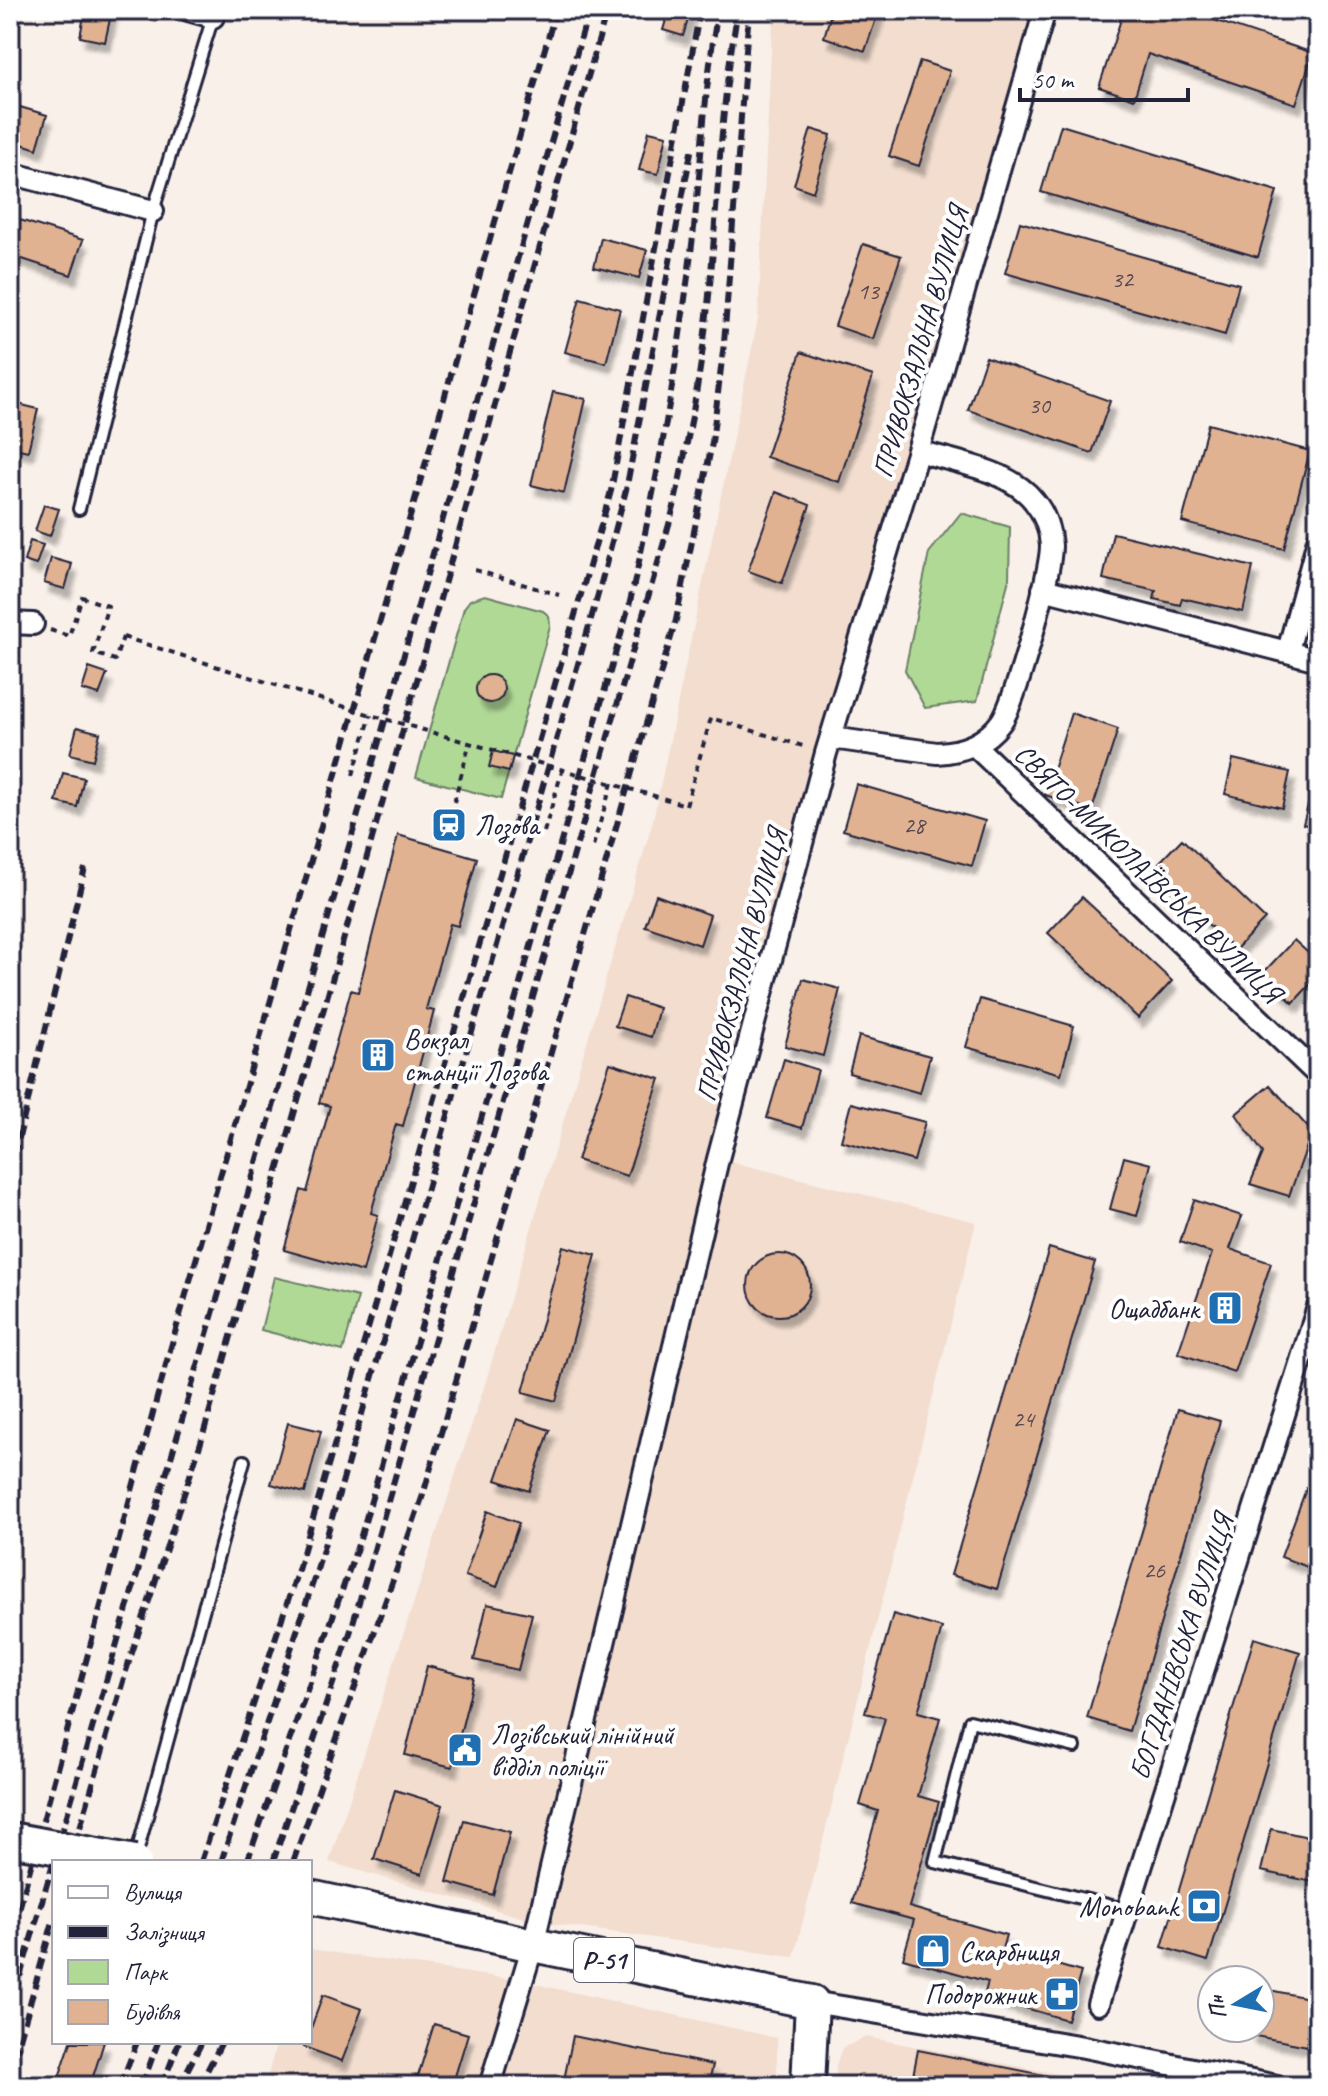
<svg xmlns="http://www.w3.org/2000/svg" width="1328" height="2096" viewBox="0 0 1328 2096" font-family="Caveat,sans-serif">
  <defs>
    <filter id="shadow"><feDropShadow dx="5" dy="9" stdDeviation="2" flood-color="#0004"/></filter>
  </defs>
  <rect width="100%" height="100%" fill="#f9f0e9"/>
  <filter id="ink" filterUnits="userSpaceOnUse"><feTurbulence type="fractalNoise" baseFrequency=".0125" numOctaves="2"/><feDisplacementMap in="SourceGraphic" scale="16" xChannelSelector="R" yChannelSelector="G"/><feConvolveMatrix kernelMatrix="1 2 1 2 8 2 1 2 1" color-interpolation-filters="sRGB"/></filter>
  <g filter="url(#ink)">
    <path fill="#f2ddcf" d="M776 10H1045L719 1159 976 1222 794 1957 538 1922 329 1862 485 1384 653 821 758 319 772 31Z
      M310 1949 522 1981 777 2038V2086H265L277 2042H310Z
      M866 2037 1120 2086H836V2065L842 2048Z"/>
    <path fill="#b1d996" stroke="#6a7e68" stroke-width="2" d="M961 513 1010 527 1009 579 977 701 925 708 905 670 929 553Z
      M485 595 543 611 549 616 550 626 501 799 416 777 464 608 470 600Z
      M274 1277 358 1297 343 1351 261 1330Z"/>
    <path fill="#e0b291" stroke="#22223b" stroke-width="2" filter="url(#shadow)" d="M85 10H112L105 42 80 37Z
      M669 10H691L683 36 663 30Z
      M832 10H879L865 51 824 37Z
      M1124 10H1184L1313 53 1296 104 1148 54 1134 99 1099 87Z
      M920 61 950 71 919 166 889 156Z
      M20 107 47 115 37 149 10 140Z
      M1061 125 1277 191 1258 257 1041 192Z
      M811 129 831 135 813 192 794 185Z
      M649 131 667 135 658 174 639 170Z
      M20 220 83 240 71 275 10 255Z
      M1020 222 1239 284 1225 335 1005 273Z
      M601 238 647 250 639 278 594 267Z
      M863 244 901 256 873 339 835 326Z
      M580 298 620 309 606 363 565 352Z
      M801 352 873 376 839 482 766 457Z
      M986 357 1110 401 1092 453 968 410Z
      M553 392 586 399 564 493 531 485Z
      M10 402 38 409 28 451 10 447Z
      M1208 424 1310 451 1284 549 1182 522Z
      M776 492 810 505 782 583 748 571Z
      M44 505 59 509 50 536 35 531Z
      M1113 533 1253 567 1243 612 1182 598 1180 605 1154 599 1156 591 1103 579Z
      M30 541 43 545 36 565 24 561Z
      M51 558 72 564 65 589 44 583Z
      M89 668 107 674 99 695 82 690Z
      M476 689a14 14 0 1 1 28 0a14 14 0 1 1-28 0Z
      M1071 713 1118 729 1092 810 1045 795Z
      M77 727 100 733 93 760 70 754Z
      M493 751 513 756 509 772 489 767Z
      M1233 759 1290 772 1282 808 1225 794Z
      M63 773 84 778 77 807 56 802Z
      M1316 774H1318V828L1303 824Z
      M856 784 985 821 972 866 843 830Z
      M398 835 477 858 458 926 450 924 426 1009 434 1011 403 1126 396 1124 371 1213 378 1215 363 1272 284 1250 301 1190 307 1192 330 1106 319 1103 351 990 358 992Z
      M1182 839 1265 919 1235 950 1152 870Z
      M656 895 710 915 700 945 645 926Z
      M1082 897 1172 981 1138 1018 1048 933Z
      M1294 940 1318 962V976L1293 1003 1262 974Z
      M803 979 840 989 823 1056 785 1046Z
      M625 997 659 1008 651 1037 615 1026Z
      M980 999 1074 1026 1061 1074 966 1047Z
      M859 1036 930 1056 920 1093 849 1073Z
      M784 1059 818 1070 802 1128 767 1118Z
      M610 1063 660 1079 627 1176 577 1160Z
      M1270 1085 1312 1132 1289 1196 1250 1184 1263 1153 1236 1114Z
      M851 1103 925 1122 914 1161 841 1141Z
      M1124 1157 1151 1164 1137 1216 1110 1209Z
      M1194 1200 1242 1216 1230 1249 1271 1263 1234 1372 1178 1353 1212 1253 1180 1242Z
      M563 1246 596 1255 556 1401 523 1392Z
      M1049 1248 1095 1262 997 1589 951 1575Z
      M748 1285a31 31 0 1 1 62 0a31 31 0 1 1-62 0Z
      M1178 1409 1220 1421 1129 1731 1087 1718Z
      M517 1419 550 1430 529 1491 496 1480Z
      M288 1423 321 1431 305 1493 271 1484Z
      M1313 1470 1318 1472V1571L1281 1557Z
      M487 1511 519 1523 497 1587 465 1576Z
      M487 1604 532 1614 518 1670 474 1660Z
      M893 1614 942 1628 918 1712 940 1718 918 1796 939 1802 909 1907 1006 1935 1002 1949 1081 1972 1067 2020 984 1996 988 1982 903 1958 914 1920 852 1903 878 1811 860 1805 885 1718 865 1713Z
      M1254 1638 1300 1652 1208 1961 1162 1947Z
      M427 1666 474 1678 452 1767 405 1755Z
      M395 1790 443 1805 422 1874 374 1859Z
      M464 1820 510 1832 493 1895 447 1882Z
      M1271 1829 1318 1839V1883L1261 1871Z
      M1260 1988 1318 2000V2048L1250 2035 1251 2028H1260Z
      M323 1995 362 2009 342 2061 304 2047 306 2042H310V2031Z
      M434 2024 468 2034 452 2086H415Z
      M573 2036 713 2065 708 2086H592L564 2080Z
      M71 2042H104L90 2086H56Z
      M918 2050 1079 2082 1078 2086H911Z"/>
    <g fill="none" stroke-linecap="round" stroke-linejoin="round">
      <defs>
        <path id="service" d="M79 509 153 211 213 17
          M1075 1747 970 1721 935 1862 1128 1910
          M135 1860 244 1461"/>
        <path id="minor" d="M188 10 213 17
          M10 173 153 211
          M1043 589 1318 660
          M10 623 33 624
          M1288 651 1318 540
          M832 738 937 753C962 752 986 743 1001 722 1016 702 1051 572 1051 546 1050 529 1044 513 1034 501 1010 470 954 462 918 451
          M974 745 1318 1075
          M812 2002 1084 2047 1277 2086
          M1098 2004 1318 1307
          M490 2086 533 1945 718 1159 826 753 923 434 1045 10"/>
        <path id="primary" d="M310 1897 533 1945 812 2002 808 2086"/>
      </defs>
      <use href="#service" stroke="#22223b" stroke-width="16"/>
      <use href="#minor" stroke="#22223b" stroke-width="26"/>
      <use href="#primary" stroke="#22223b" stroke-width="38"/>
      <path stroke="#22223b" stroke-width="4" stroke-dasharray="6 6" stroke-linecap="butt" d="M475 570 559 595
        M50 630 69 636 82 597 108 606 93 653 115 660 123 637
        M353 775 371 715
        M454 802 470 742
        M686 805 711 718 806 747
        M544 832 563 768
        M593 846 612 783"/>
      <use href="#service" stroke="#fff" stroke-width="10"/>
      <use href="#minor" stroke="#fff" stroke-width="20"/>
      <use href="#primary" stroke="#fff" stroke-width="32"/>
      <path stroke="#22223b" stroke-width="6" stroke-dasharray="12 6" stroke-linecap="butt" d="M10 1174 85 868
        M70 1862 126 1671 201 1442 607 10
        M201 1862 298 1570 611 491 700 10
        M221 1862 317 1570 597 598 626 490 692 147
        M247 1862 360 1539 629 606C658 481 679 355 694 228 702 155 705 82 718 10
        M273 1862 351 1630 674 507C686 449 698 391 705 332 718 225 718 116 738 10
        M293 1862 423 1495 676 620 712 443 724 343 749 10
        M10 1943 168 1357 556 10
        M10 2011 347 853 589 10
        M10 2074 54 1918
        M120 2086 137 2042
        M142 2086 158 2042
        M162 2086 179 2042
        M179 2086 202 2042
        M199 2086 222 2042"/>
      <defs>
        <path id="primary-bridge" d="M10 1839 135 1862"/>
      </defs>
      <use href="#primary-bridge" stroke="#22223b" stroke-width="38" stroke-linecap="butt"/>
      <path stroke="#22223b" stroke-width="4" stroke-dasharray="6 6" stroke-linecap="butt" d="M123 637 371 715 686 805"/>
      <use href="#primary-bridge" stroke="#fff" stroke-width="32"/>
    </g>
  </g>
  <defs>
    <symbol id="station-square" viewBox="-11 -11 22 22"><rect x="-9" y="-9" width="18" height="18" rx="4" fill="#1f6fb2" stroke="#fff"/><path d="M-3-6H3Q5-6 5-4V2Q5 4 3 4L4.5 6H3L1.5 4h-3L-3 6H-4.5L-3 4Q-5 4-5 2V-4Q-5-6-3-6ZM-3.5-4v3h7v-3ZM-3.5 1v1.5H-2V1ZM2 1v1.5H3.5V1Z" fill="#fff"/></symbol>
    <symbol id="building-square" viewBox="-11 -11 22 22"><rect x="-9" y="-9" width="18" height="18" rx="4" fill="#1f6fb2" stroke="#fff"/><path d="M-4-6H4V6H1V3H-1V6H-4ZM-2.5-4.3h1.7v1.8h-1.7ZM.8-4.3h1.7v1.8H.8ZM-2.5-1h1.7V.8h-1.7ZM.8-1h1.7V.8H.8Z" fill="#fff"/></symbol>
    <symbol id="civic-square" viewBox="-11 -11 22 22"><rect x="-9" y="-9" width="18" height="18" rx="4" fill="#1f6fb2" stroke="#fff"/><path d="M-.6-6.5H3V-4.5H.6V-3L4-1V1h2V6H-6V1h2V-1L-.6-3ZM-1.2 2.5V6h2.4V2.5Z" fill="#fff"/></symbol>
    <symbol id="bank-square" viewBox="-11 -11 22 22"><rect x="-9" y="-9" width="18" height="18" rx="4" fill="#1f6fb2" stroke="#fff"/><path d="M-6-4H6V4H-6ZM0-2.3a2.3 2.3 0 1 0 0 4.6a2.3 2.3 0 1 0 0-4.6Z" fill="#fff"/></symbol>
    <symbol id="shop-square" viewBox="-11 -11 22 22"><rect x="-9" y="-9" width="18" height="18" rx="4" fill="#1f6fb2" stroke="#fff"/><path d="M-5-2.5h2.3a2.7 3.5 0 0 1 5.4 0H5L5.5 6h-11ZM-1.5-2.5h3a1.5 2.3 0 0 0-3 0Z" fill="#fff"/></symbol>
    <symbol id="pharmacy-square" viewBox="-11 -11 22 22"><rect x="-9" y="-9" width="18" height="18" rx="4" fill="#1f6fb2" stroke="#fff"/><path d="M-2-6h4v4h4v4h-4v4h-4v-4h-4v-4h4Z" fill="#fff"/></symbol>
  </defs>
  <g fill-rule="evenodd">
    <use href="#station-square" x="429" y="805" width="40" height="40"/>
    <use href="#building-square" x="358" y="1035" width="40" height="40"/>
    <use href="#building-square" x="1205" y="1288" width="40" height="40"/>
    <use href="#civic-square" x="445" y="1730" width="40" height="40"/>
    <use href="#bank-square" x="1184" y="1886" width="40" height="40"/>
    <use href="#shop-square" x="913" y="1931" width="40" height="40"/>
    <use href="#pharmacy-square" x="1042" y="1974" width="40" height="40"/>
  </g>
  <g text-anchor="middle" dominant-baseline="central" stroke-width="8" stroke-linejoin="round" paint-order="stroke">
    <g font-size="24" fill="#524650">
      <text x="1122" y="279">32</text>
      <text x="868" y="291">13</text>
      <text x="1039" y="405">30</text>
      <text x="914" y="825">28</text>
      <text x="1023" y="1419">24</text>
      <text x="1154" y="1570">26</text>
    </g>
    <rect fill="#fff" stroke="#646476" stroke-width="2" x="574" y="1938" width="60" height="44" rx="6"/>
    <g font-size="26" font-weight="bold" fill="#22223b">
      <text x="604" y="1960">Р-51</text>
    </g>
    <g font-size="28" fill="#22223b" stroke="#fff">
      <text transform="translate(920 342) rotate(-74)">ПРИВОКЗАЛЬНА ВУЛИЦЯ</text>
      <text transform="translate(1148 873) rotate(44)">СВЯТО-МИКОЛАЇВСЬКА ВУЛИЦЯ</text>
      <text transform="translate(741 965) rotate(-75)">ПРИВОКЗАЛЬНА ВУЛИЦЯ</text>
      <text transform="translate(1181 1647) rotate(-72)">БОГДАНІВСЬКА ВУЛИЦЯ</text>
    </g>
    <g font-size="28" fill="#22223b" stroke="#fff" text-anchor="start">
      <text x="475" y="825">Лозова</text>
      <text x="404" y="1039">Вокзал<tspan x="404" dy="32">станції Лозова</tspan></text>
      <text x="1199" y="1308" text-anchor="end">Ощадбанк</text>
      <text x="491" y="1734">Лозівський лінійний<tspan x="491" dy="32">відділ поліції</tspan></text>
      <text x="1178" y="1906" text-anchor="end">Monobank</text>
      <text x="959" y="1951">Скарбниця</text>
      <text x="1036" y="1994" text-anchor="end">Подорожник</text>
    </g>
  </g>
  <rect width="1328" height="2096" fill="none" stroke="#fff" stroke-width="40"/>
  <rect x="20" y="20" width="1288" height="2056" fill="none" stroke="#22223b" stroke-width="3" filter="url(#ink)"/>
  <rect x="52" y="1860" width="260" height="184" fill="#ffffff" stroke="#a7a7b1" stroke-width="2"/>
  <rect x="68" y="1886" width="40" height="12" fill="#ffffff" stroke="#a7a7b1" stroke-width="2"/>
  <text x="124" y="1900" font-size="24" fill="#22223b">Вулиця</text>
  <rect x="68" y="1926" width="40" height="12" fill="#22223b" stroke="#a7a7b1" stroke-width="2"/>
  <text x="124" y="1940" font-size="24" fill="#22223b">Залізниця</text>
  <rect x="68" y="1960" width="40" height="24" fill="#b1d996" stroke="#a7a7b1" stroke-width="2"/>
  <text x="124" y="1980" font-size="24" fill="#22223b">Парк</text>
  <rect x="68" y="2000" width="40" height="24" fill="#e0b291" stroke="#a7a7b1" stroke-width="2"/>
  <text x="124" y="2020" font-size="24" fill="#22223b">Будівля</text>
  <g transform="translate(1236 2004) rotate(260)"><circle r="38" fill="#ffffff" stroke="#a7a7b1" stroke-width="2"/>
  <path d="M0-6L14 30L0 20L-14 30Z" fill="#1f6fb2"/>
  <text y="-12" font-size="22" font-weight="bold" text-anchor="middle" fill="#22223b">Пн</text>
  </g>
  <path d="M1020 88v12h168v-12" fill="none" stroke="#22223b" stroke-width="4"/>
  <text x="1032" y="88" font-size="24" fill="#22223b" stroke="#ffffff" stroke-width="6" paint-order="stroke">50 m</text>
</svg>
